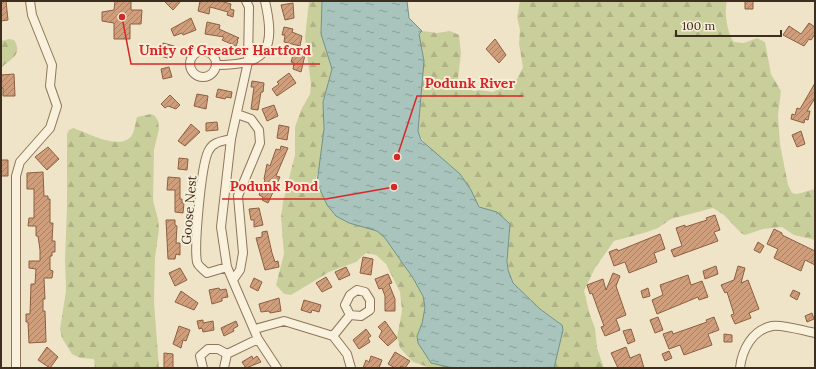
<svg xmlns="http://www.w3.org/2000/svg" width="816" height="369" viewBox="0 0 816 369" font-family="Lora,serif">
  <defs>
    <pattern id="forest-firs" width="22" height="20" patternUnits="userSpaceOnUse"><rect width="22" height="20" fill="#c9cf9b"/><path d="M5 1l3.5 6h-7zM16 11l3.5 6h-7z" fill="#aeb285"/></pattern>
    <pattern id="water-ripples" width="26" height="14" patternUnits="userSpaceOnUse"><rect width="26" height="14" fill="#a9c4bc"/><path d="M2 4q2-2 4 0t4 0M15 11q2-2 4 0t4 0" fill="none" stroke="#8ba098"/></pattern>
    <pattern id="building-hatch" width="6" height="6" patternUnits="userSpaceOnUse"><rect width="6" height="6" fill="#cf9f7d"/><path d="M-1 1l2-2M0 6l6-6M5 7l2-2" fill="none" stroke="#a98266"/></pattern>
  </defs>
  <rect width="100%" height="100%" fill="#f0e4c8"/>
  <path fill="url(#forest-firs)" d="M309 1H322L321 34 332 69 323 102 324 129 321 163 316 178 317 183 349 223 377 231 385 238 413 278 423 296 425 307 422 324 417 336 418 343 431 363 453 368H431L413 362 400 348 397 337 402 311 400 292 386 264 376 255 366 253 356 262 329 272 291 295 284 294 276 285 284 254 281 218 283 202 295 155V127L301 110 310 94 311 85 305 38Z
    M520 1H727C724 11 727 34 734 42L744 43 757 38 765 42 771 74 781 91 778 115 780 144 788 185 792 193 797 194 815 189V240L794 235 782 227 763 229 745 235 741 233 724 215 713 208 671 219 658 228 647 232 614 241 595 268 584 291 590 315 595 328 597 348 604 368H554L563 330 559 322 540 309 513 283 508 270 507 247 510 233 492 210C490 210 485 210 483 209 478 208 466 182 461 176 448 160 425 151 418 131L423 52 420 43 419 34 422 31 437 33 450 31 459 35 461 54 458 78 468 89 474 91 479 90 493 92 517 79 523 67 519 44 520 30 517 17Z
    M9 39 14 40C24 55 9 60 1 68V41Z
    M151 114 155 116 158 121 159 129 154 150 153 200 158 219 159 229 155 258 154 302 159 368H95L94 359 80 358 72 354 62 338 60 329 66 291 65 259 67 207V134L69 130 73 128C86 132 121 152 132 135 135 130 135 123 137 117Z"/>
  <path fill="url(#water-ripples)" stroke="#6f938a" d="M322 1H407L409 18 422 31 419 34 424 61 418 131 421 140 460 174 471 190 479 207 497 212 510 224 507 261 508 270 513 283 540 309 562 325 563 330 554 368H453L431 363 418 343 417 336 422 324 425 307 423 296 413 278 385 238 377 231 349 223 336 216 327 205 317 183 324 129 323 102 332 69 321 34Z"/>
  <path fill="url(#building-hatch)" stroke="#8d5f41" d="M1 1H6L8 20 1 21Z
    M115 1H131V10H142L141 24H130V39H114V23L102 21V12L114 10Z
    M164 1H181L173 10Z
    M200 1H220L231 4 230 9 234 10 233 17 227 15 228 12 210 7 209 14 198 11Z
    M745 1H753V9H745Z
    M293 3 294 18 285 20 281 5Z
    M191 18 196 30 183 35 182 33 174 36 171 29Z
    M207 22 220 25 219 29 239 38 237 40 238 41 236 46 222 40 224 37 205 34Z
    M809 23 815 27V34L811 40 809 39 804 46 783 35 789 26 801 34Z
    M284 27 293 29 292 32 302 36 300 46 284 42 285 35H282Z
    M495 39 506 55 499 63 486 49Z
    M163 43 174 46 172 59 160 56Z
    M294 52 305 55 301 72 293 69 294 63 291 62Z
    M169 67 172 77 163 79 161 69Z
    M289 73 296 83 277 96 272 89 279 84 277 82Z
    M14 74 15 96H3V88H1V75Z
    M252 81 264 83 263 92H261L258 110 251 109 254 87H251Z
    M815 83V98L807 111H810L808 120 805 119 804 123 791 119 792 114 795 115 797 108 800 109Z
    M218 89 232 92 231 98 226 97 225 99 216 97Z
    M197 94 208 96 206 109 194 106Z
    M170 95 180 105 176 109 168 106 165 108 161 104Z
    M274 105 278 116 267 121 262 109Z
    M217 122 218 130 206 131V123Z
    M191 124 200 132 185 146 178 141Z
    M279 125 289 127 287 140 277 138Z
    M801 131 805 144 797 147 792 135Z
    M281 146 288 148 276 176 280 177 268 203 262 200 263 197 259 195 265 180 264 179 267 164 270 166 276 149 280 150Z
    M48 147 59 159 47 170 35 157Z
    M179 158 188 159 187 170 178 169Z
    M1 160H8V176H1Z
    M43 172 44 196H48V199H50V223H53L52 241H55V252H52V256H50V270L53 271 52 278H44L45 299H43V311H45L46 342 29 343 28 322H26V314H30L31 284H35L36 269 29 268V261H40V250L38 236H36V226H28L29 218H34V189H27V173Z
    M168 177 180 178V199H182V203H184L183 213 175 212V190H167Z
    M259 208 263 225 254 227V220H251L249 209Z
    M715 215 720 230 714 232 718 241 674 257 671 250 682 246 676 228 685 225V227L707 220 706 218Z
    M166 220H175V225L177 226 176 243H180V255L176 254 175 259H168Z
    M774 229 782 233V235L815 251V265L805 260 801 271 774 258 778 249 767 244Z
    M267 231 272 253 275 262 278 261 279 267 265 270 256 238 262 237V232Z
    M660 234 665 249 654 253 657 262 629 273 625 262 614 266 609 252 617 249 618 251Z
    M758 242 764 246 760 253 754 250Z
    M363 257 373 259 371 275 360 273Z
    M716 266 718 274 705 279 703 271Z
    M738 266 745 268 741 283 748 280 759 309 749 313 751 318 735 324 731 315 734 314 727 292 725 293 721 285 734 280Z
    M346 267 350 275 339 280 335 272Z
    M180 268 187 280 175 286 169 273Z
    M613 273 620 276 616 286 626 315 616 319 620 330 605 336 601 327 604 326 592 293 590 294 587 285 603 279 606 290Z
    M388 274 392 283 389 284 395 299V311H385V296L382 288 379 289 375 279Z
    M688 275 691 285 702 281 708 297 699 300 698 297 657 314 652 300 663 295 660 285Z
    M326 277 332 287 322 292 316 283Z
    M254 278 262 282 258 291 250 287Z
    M219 288 220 290 226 289 228 297 222 298V301L212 304 209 290Z
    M648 288 650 296 643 298 641 291Z
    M793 290 800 293 797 300 790 296Z
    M181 291 198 303 194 310 175 302Z
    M279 298 281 311 270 313 269 311 261 312 259 304Z
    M304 300 321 305 319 312 312 310 311 313 301 310Z
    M812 313 814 319 807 322 805 316Z
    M658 317 663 330 655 333 650 320Z
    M714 317 719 330 708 334 712 345 684 355 680 345 669 349 663 334 672 331 673 334 707 322 706 320Z
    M203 320V323L213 321 214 330 203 332 202 328 199 329 197 321Z
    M236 321 238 326 233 329 234 331 224 336 221 328Z
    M385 321 397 338 388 346 379 337 382 331 378 327Z
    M179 326 190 330 186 341 183 340 181 348 173 344Z
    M366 329 371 336 368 338 370 342 359 349 353 340Z
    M631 329 635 341 628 344 623 331Z
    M724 334 732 335V342H724Z
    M47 347 58 357 50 368 38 360Z
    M626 347 630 358 640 354 644 368H618L611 353Z
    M669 351 672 358 665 361 662 354Z
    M395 352 410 361 405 368 401 366 399 368H395L388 364Z
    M164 353 173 354V368H164Z
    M252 356 253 359 257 356 261 362 246 368 242 362Z
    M371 356 382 360 379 368H363L366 360 369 362Z"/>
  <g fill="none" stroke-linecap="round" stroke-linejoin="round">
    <defs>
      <path id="street" d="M246 1 249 7 248 62 231 139 221 227 227 267 258 339 277 368
        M190 64a13 13 0 1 1 26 0a13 13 0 1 1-26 0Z
        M217 65C268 65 276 49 265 1
        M227 267 207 273C204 270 198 266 197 262 194 246 201 167 208 152 212 142 222 141 231 139
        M233 280 240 270 243 253 238 196 260 143 259 130 251 119 237 114
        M255 329 284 321 333 336 347 354 351 368
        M333 336 350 315 361 316 370 310V300L365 292 357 290 350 295 345 305 350 315
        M227 354 258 339
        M16 368V176L20 162 50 128 57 106 50 86 52 65 32 15 30 1
        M203 368 200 356 208 349H218L227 354
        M224 368 227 354
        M740 368C742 350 752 330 772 326 782 324 804 331 815 333"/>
    </defs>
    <use href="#street" stroke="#8d765c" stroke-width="10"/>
    <use href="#street" stroke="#faf1dc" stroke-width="8"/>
  </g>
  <g text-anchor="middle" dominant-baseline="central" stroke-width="4" stroke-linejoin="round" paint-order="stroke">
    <g font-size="13" fill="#3d2e20" stroke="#f7eed8">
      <text transform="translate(189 210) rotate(-85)">Goose Nest</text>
    </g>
  </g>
  <path fill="none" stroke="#d62828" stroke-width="1.5" d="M122 17L131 64H320M397 157L417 96H523M394 187L326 199H222"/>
  <g fill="#d62828" stroke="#f7eed8" stroke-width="1.5">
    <circle cx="122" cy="17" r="4"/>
    <circle cx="397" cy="157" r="4"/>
    <circle cx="394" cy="187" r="4"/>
  </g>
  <g font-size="14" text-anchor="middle" font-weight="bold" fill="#d62828" stroke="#f7eed8" stroke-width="4" stroke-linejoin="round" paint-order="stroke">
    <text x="225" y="55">Unity of Greater Hartford</text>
    <text x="470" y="88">Podunk River</text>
    <text x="274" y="191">Podunk Pond</text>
  </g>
  <rect width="816" height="369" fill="none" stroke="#3d2e20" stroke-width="4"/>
  <path d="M676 30v6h105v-6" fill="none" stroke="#3d2e20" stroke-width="2"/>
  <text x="682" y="30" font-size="12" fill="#3d2e20" stroke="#f7eed8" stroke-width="3" paint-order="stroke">100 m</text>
</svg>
